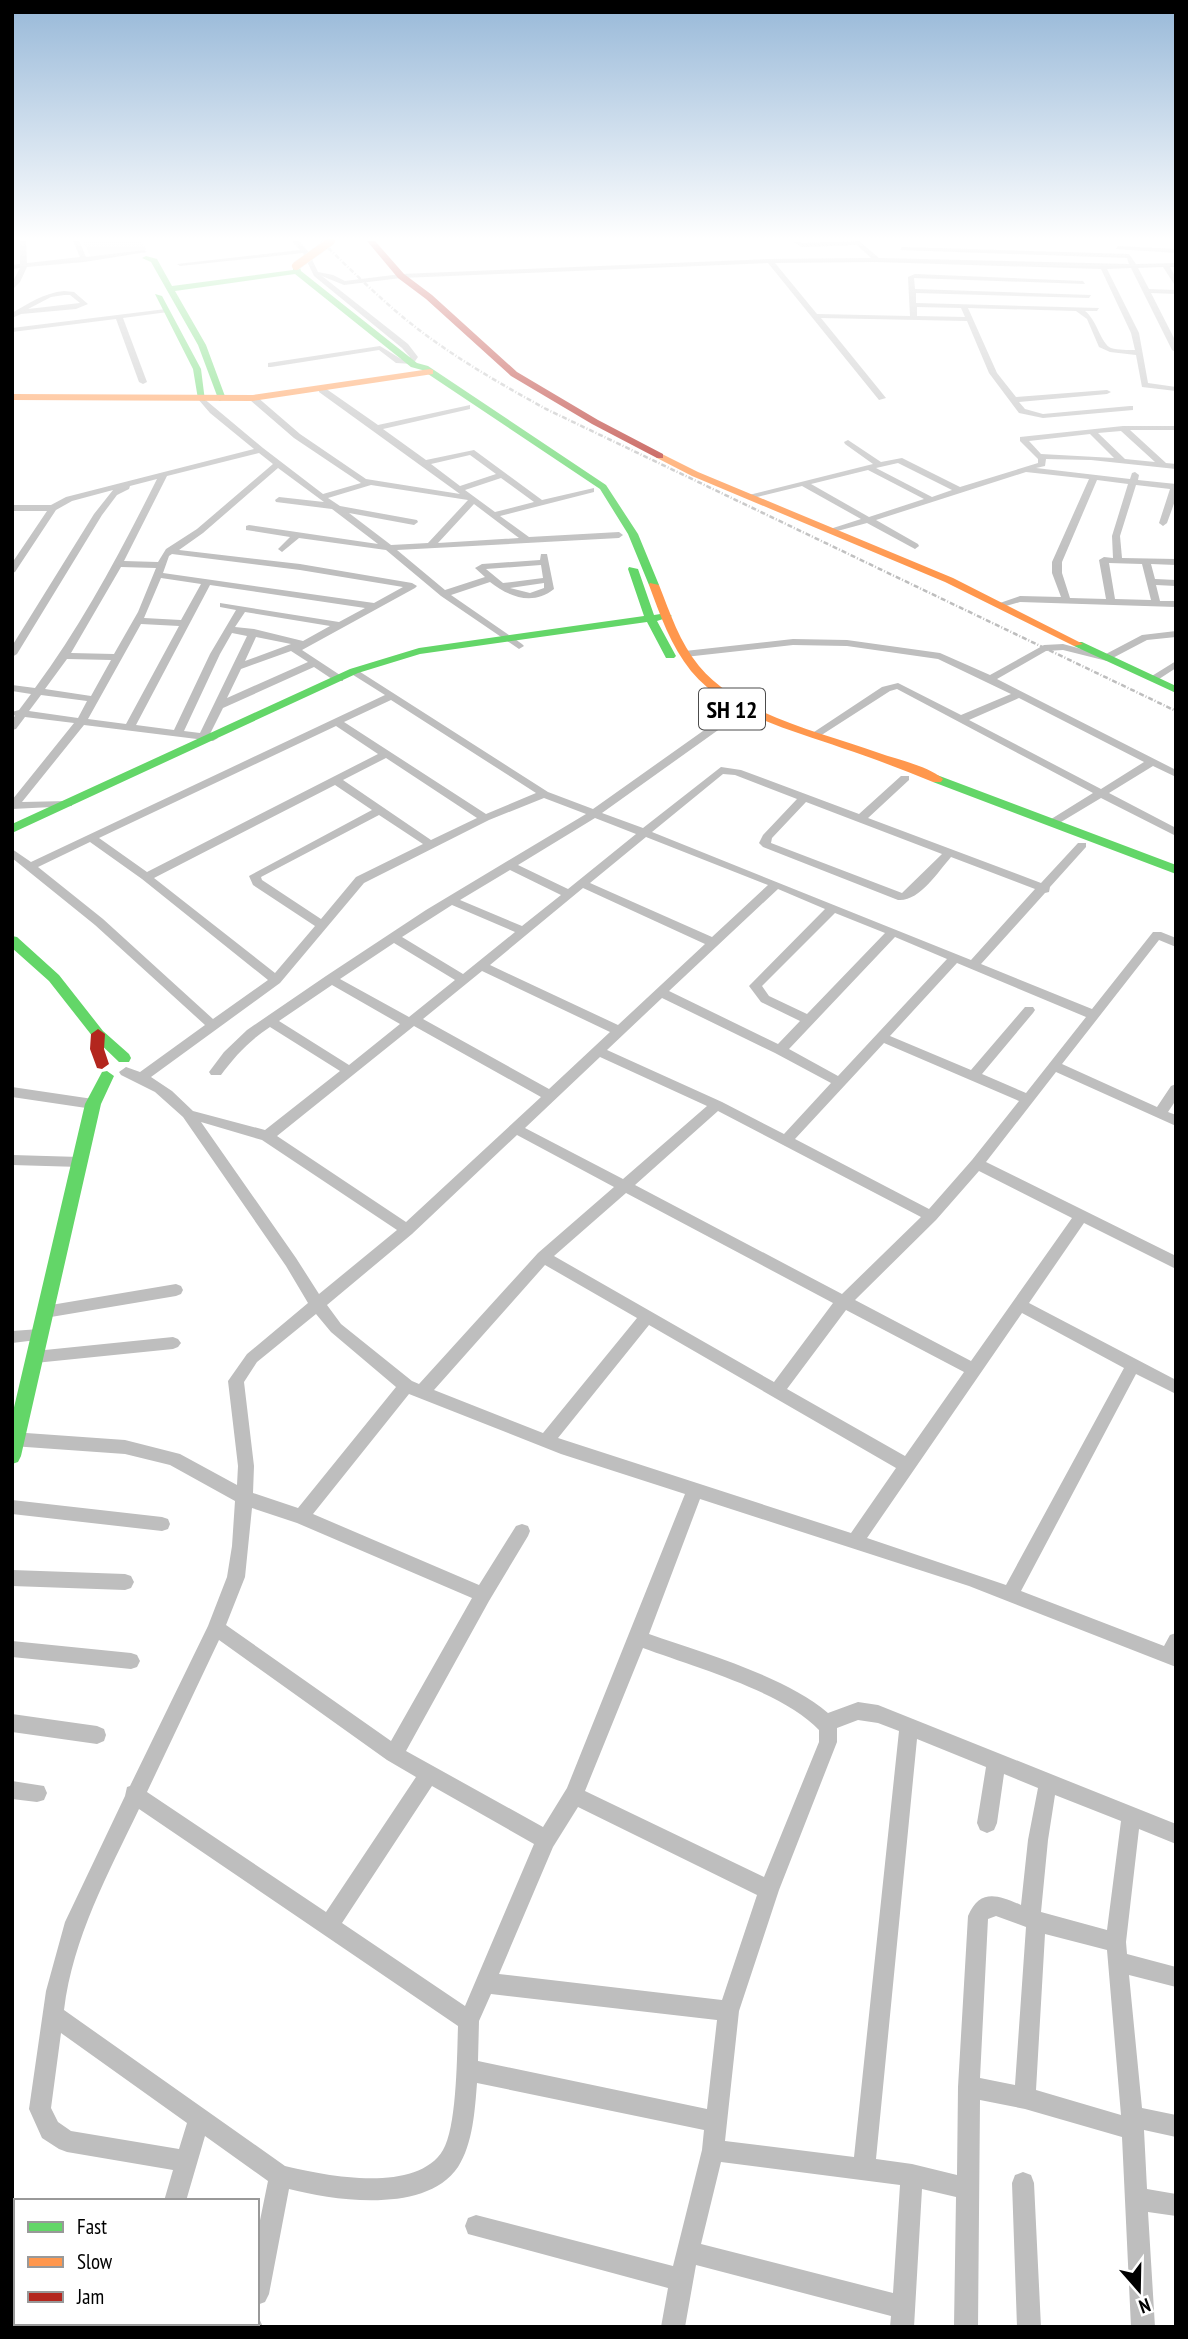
<svg xmlns="http://www.w3.org/2000/svg" width="1188" height="2339" viewBox="0 0 1188 2339" font-family="'PT Sans Narrow',sans-serif">
  <rect width="100%" height="100%" fill="#fff"/>
  <path fill="#ececec" d="M83 241H141L147 250 91 257Z"/>
  <g fill="none" stroke-linecap="round" stroke-linejoin="round">
    <path fill="#bebebe" fill-rule="evenodd" d="M20 241H26L27 263 80 257 73 241H79L86 257 144 250 147 252 84 262 27 267 20 282 12 290V283L20 268 12 269V265L20 264Z
      M292 241H299L308 251 318 272 333 275 345 281 401 274 770 259 871 258 857 245 802 247 792 241 803 243 859 241 879 258 1129 264 1127 258 900 250 902 247 1129 254 1136 264 1176 263V267H1170L1176 278V287L1163 267 1138 268 1149 289 1176 290V294L1151 293 1176 342V352L1172 350 1131 268 1107 269 1139 333 1148 383 1176 387V391L1142 387 1136 355 1110 352 1099 347 1087 319 1076 311 968 308 997 373 1016 397 1107 390 1111 392 1107 394 1019 402 1025 409 1043 414 1130 406H1133V410L1043 418 1019 413 989 373 967 321 821 318 886 398 879 400 768 263 401 278 344 285 322 276 408 344 418 357 413 364 396 363 379 350 271 367H268V363L380 346 401 359 408 360 410 357 402 348 314 276 303 253 180 266 177 264 300 250ZM876 262 1101 269 1131 333 1135 350C1128 350 1118 350 1111 348 1101 344 1097 320 1085 311H1097L1099 308 916 303V293L1089 298 1091 295 915 289 914 278 1085 284 1083 281 915 274 908 277 910 316 817 314 775 263ZM917 307 961 308 965 317 917 316Z
      M1118 246 1176 249V253L1116 249Z
      M64 291 74 292 88 304 76 309 21 314 12 318V313C29 303 44 293 64 291ZM64 295H70L80 303 28 309 51 297Z
      M166 309 168 312 123 318 147 382 143 384 139 382 116 319 12 332V328Z
      M319 388H325L378 425 470 405V409L383 429 426 460 474 450 542 500 594 488V492L500 516 529 537 619 532 623 535 619 538 397 550 445 590 485 577 475 568 482 564 540 560 541 554H547L554 589C533 606 509 597 490 582L451 595 522 644 524 646 519 649 441 596 386 550 299 538 282 552 278 549 290 537 246 530V526L249 525 378 544 332 509 276 502 275 500 279 497 324 502 278 468 203 533 179 550 300 564 412 583 417 586 415 588 302 650 343 677V681H335L314 667 223 708 210 734 218 738 213 741 84 725 22 802 68 801 72 802V806L12 809V800L74 723 25 717 16 729 12 730V719L15 716 12 712 19 710 31 694 12 691V685L35 688C83 623 121 551 157 479L130 486 129 489 117 495 102 515 17 654 12 657V646L94 514 113 490 72 501 56 510 15 572 12 573V563L47 511H12V505H51L66 497 254 449 210 413 198 399 202 397 263 448 323 494 361 483 294 438 250 400V396H256L300 434 366 479 460 494 319 392ZM259 453 273 464 197 529 166 549 158 562 124 561 167 476ZM470 455 496 474 460 486 431 464ZM501 478 534 502 495 512 465 490ZM371 485 468 500 428 543 391 545 349 513 414 525 418 522 417 520 340 506 328 498ZM474 504 519 538 438 543ZM172 554 300 570 403 587 374 603 163 573 169 556ZM541 565 543 578 503 583 486 569ZM121 567 156 568 138 612 114 654 71 653ZM161 578 201 584 181 620 144 618ZM544 583V588L530 593 510 588ZM210 585 365 608 339 622 220 603V607L236 610 210 654 174 730 136 725ZM245 612 330 626 303 641 254 629 235 627ZM141 624 179 626 126 724 88 719ZM232 633 247 636 200 733 184 731 220 654ZM256 637 291 644 245 661ZM291 651 308 662 227 698 241 669ZM67 659 111 660 91 696 45 689ZM41 695 87 701 78 718 29 711Z
      M1123 426H1176V430H1130L1166 463 1176 464V469L1091 460 1046 459 1045 466 1036 468 1130 479 1132 473 1135 472 1139 475 1138 480 1176 484V498L1167 523 1163 526 1159 523 1170 489 1136 485 1120 536 1122 558 1176 559V565L1151 564 1155 579 1176 580V586L1156 585 1160 601H1176V607L1020 602 999 608 994 605 1020 596 1061 597 1052 573V562L1089 479 1026 472 876 520 918 544 919 546 915 549 867 523 830 533V529L861 519 802 486 749 499 745 496 873 464 845 444 844 442 848 440 881 462 902 458 960 487 1038 463V459L1020 441V437ZM1121 431 1155 462 1125 459 1098 433ZM1090 434 1114 458 1041 454 1029 441ZM898 463 952 490 932 497 876 468ZM868 470 924 499 869 517 811 484ZM1097 480 1128 484 1112 536 1113 558 1104 557 1099 560 1106 599 1070 598 1062 573V562ZM1109 563 1142 564 1151 600 1115 599Z
      M1176 631V637L1147 640 1107 661 1063 650 1046 651 997 679 1176 770V777L1153 766 1109 793 1176 828V836L1101 798 1056 825H1048V821L1093 793 897 689 890 691 820 736H812L811 734 882 687 898 683 961 715 1011 694 938 659 847 646 793 645 685 657 680 654 685 651 793 639 847 640 940 653 990 675 1044 645 1063 644 1104 655 1142 635ZM1019 698 1144 762 1101 789 969 720Z
      M1176 661V668L1156 681 1147 679Z
      M354 668 548 792 593 809 741 704H749V708L602 813 643 828 721 767 741 770 859 814 901 776H909V780L868 818 1041 883 1078 843H1086V847L1050 887 1049 892 1045 893 981 964 1092 1009 1153 932H1161L1176 938V947L1159 940 1062 1064 1157 1107 1171 1086 1176 1084V1100L1168 1112 1176 1115V1126L1056 1072 986 1162 1176 1256V1269L1084 1223 1029 1303 1176 1380V1394L1136 1374 1021 1591 1164 1646 1170 1635 1176 1633V1667L969 1586 700 1499 649 1634C703 1653 785 1676 828 1713L858 1702 878 1705 1176 1824V1844L1139 1829 1126 1942 1127 1954 1176 1967V1987L1129 1975 1142 2108 1176 2115V2137L1144 2130 1147 2189 1176 2194V2216L1148 2212 1155 2327H1131L1122 2137 1025 2109 980 2100 978 2327H954L956 2197 922 2189 914 2327H890L891 2316 696 2265 685 2327H661L668 2288 468 2234 465 2226 468 2218 476 2215 673 2266 702 2150 704 2130 477 2083C475 2109 473 2144 458 2167 426 2214 336 2201 289 2189L269 2294 265 2302 257 2305V2235L268 2181 205 2136 186 2201H164L173 2170 67 2152 59 2149 42 2138 29 2109 46 1991 65 1922 125 1796 127 1787 130 1786 208 1626 227 1577 232 1546 235 1501 170 1465 125 1454 12 1446V1432L125 1440 180 1454 237 1485 238 1466 228 1381 247 1354 308 1303 286 1266 183 1117 155 1092 121 1075 119 1072 126 1067 140 1072 205 1025 95 925 12 858V849L31 862 385 695 350 673 349 671ZM391 700 536 793 486 814 344 722ZM336 726 378 754 147 872 99 838ZM386 758 477 818 431 840 343 780ZM723 774 735 775 797 799 763 835 759 843 763 847 898 900C919 902 938 872 951 857L1035 889 971 960 652 832ZM335 785 372 810 249 876 253 885 315 926 275 973 154 878ZM544 798 586 814 426 910 326 976 247 1030 224 1052 209 1072 211 1075H221C235 1056 250 1040 270 1027L340 1071 265 1130 193 1111 172 1091 151 1077 280 983 364 883 489 820ZM806 802 942 854 902 893 771 843 772 838ZM379 815 423 844 356 877 321 919 262 880 261 877ZM595 818 636 834 568 889 518 865ZM646 837 768 885 712 937 590 883ZM90 842 142 879 268 980 213 1019 103 919 38 867ZM510 870 561 895 522 926 460 900ZM583 888 705 944 618 1025 490 965ZM778 889 825 909 749 986 761 1002 800 1021 778 1044 669 991ZM452 905 515 932 463 974 402 937ZM835 913 885 933 807 1014 769 996 762 986ZM895 937 947 959 838 1076 789 1049ZM394 943 455 980 409 1017 340 979ZM957 963 1086 1017 1026 1093 982 1074 1033 1013 1035 1010 1033 1007H1025L971 1070 890 1036ZM482 971 610 1032 549 1089 423 1019ZM332 985 400 1024 349 1065 279 1021ZM662 998 775 1053 831 1083 784 1134 722 1102 607 1050ZM414 1026 541 1097 406 1222 277 1136ZM884 1043 1019 1101 972 1160 929 1209 795 1139ZM600 1057 707 1106 623 1179 525 1128ZM718 1111 921 1217 842 1294 635 1185ZM201 1122 262 1140 397 1230 319 1294 296 1258ZM517 1135 614 1187 538 1253 419 1384 412 1381 341 1324 327 1305 412 1234ZM979 1171 1072 1218 971 1361 855 1300 936 1220ZM626 1193 833 1303 774 1382 554 1256ZM545 1265 637 1318 543 1433 434 1390ZM846 1310 964 1372 905 1456 787 1389ZM1022 1313 1124 1368 1006 1585 867 1538ZM316 1314 331 1332 396 1387 298 1508 253 1493 254 1466 244 1382 257 1362ZM649 1325 896 1468 851 1533 558 1438ZM409 1394 561 1454 685 1494 567 1788 543 1827 406 1751 489 1601 528 1536 530 1531 528 1526 522 1524 516 1526 479 1585 313 1514ZM252 1508 297 1523 472 1598 391 1741 226 1625 245 1577ZM219 1640 387 1760 416 1777 326 1912 147 1792ZM643 1648C694 1667 782 1691 819 1730V1742L764 1877 585 1791ZM858 1720 878 1723 899 1731 854 2157 725 2141 739 2011 779 1890 837 1742V1728ZM917 1739 986 1767 977 1823 980 1830 987 1833 994 1830 997 1823 1004 1774 1038 1788 1028 1840 1021 1905C998 1895 980 1888 968 1916L958 2087 957 2175 912 2164 876 2159ZM432 1786 534 1844 465 2006 342 1923ZM1055 1795 1121 1821 1107 1930 1041 1912 1048 1840ZM578 1807 757 1895 722 2000 499 1974 553 1847ZM139 1809 458 2026C457 2054 457 2127 443 2150 417 2194 326 2176 285 2166L64 2010C73 1937 108 1874 139 1809ZM996 1916 1026 1927 1015 2085 980 2078 988 1919ZM1045 1934 1107 1950 1121 2115 1036 2090ZM491 1994 717 2020 707 2109 478 2061 479 2021ZM61 2033 187 2123 179 2149 71 2131 58 2122 51 2108ZM721 2162 900 2185 893 2293 701 2244Z
      M12 1087 93 1099 100 1104 93 1109 12 1097Z
      M12 1155 80 1157 87 1162 80 1167 12 1165Z
      M176 1284 181 1286 183 1290 181 1294 176 1296 45 1318 40 1316 37 1312 40 1308 45 1306Z
      M40 1329 45 1331 48 1335 45 1339 12 1343V1331Z
      M173 1337 178 1339 181 1343 178 1347 173 1349 35 1363 30 1361 27 1357 30 1353 35 1351Z
      M12 1500 162 1517 168 1519 170 1524 168 1529 162 1531 12 1514Z
      M12 1570 125 1574 131 1576 134 1582 131 1588 125 1590 12 1586Z
      M12 1641 131 1653 137 1655 140 1661 137 1667 131 1669 12 1657Z
      M12 1714 97 1726 104 1729 106 1735 104 1741 97 1744 12 1732Z
      M12 1781 44 1786 47 1793 44 1800 37 1802 12 1799Z
      M1023 2172 1031 2175 1034 2183 1041 2327H1017L1012 2183 1015 2175Z
      M257 2314 263 2327H239V2323H257Z
      M127 2323H151L150 2327H126Z"/>
    <path fill="#63d668" fill-rule="evenodd" d="M146 256 157 259 172 286 293 270V264H299L301 271 417 363 428 366 606 485 638 534 659 585 654 588 649 585 628 534 600 489 422 370 411 367 295 274 175 291 206 345 226 399 219 401 198 345 151 262 142 258Z
      M155 294 162 296 201 369 205 401 198 399 193 369Z
      M629 567 638 569 654 615 667 613 672 616 657 621 676 656 674 658H666L647 622 420 654 358 673 12 833V824L350 669 419 648 644 616 628 569Z
      M1074 642H1082L1176 686V693L1074 646Z
      M937 775 1176 865V874L933 782V776Z
      M12 936 17 937 59 975 103 1031 129 1054 131 1058 129 1062H119L93 1037 49 981 12 948Z
      M107 1071 114 1076 101 1104 21 1456 18 1462 12 1464V1416L85 1104 102 1072Z"/>
    <path fill="#ff974d" fill-rule="evenodd" d="M430 369 433 370V374L253 401 12 400V394L253 395Z
      M660 453 698 472 953 578 1083 644 1074 646 945 582 692 476 657 458 655 456Z
      M650 583 659 585C670 613 680 643 699 666 742 717 820 731 879 753 899 760 928 766 943 779L941 782H933C903 770 873 758 842 748 791 730 728 715 691 671 671 646 660 615 649 585Z"/>
    <path fill="#b3261e" fill-rule="evenodd" d="M367 241H375L404 274 432 295 517 372 598 420 663 454V458H657L592 424 511 376 426 299 398 278Z
      M98 1029 105 1034 104 1049 109 1064 102 1069 97 1068 90 1049 91 1034Z"/>
    <path stroke="#bebebe" stroke-width="2.5" stroke-dasharray="5 2 1 2" stroke-linecap="butt" d="M321 241C348 267 375 294 404 318 448 354 497 382 546 409L1176 711"/>
    <defs>
      <path id="slow-bridge" d="M296 266 331 241"/>
    </defs>
    <use href="#slow-bridge" stroke="#dbdbdb" stroke-width="9" stroke-linecap="butt"/>
    <use href="#slow-bridge" stroke="#ff974d" stroke-width="8"/>
  </g>
  <linearGradient id="sky" x2="0" y2="1"><stop stop-color="#97b8d8"/><stop offset="0.42" stop-color="#fff"/><stop offset="1" stop-color="#fff" stop-opacity="0"/></linearGradient>
  <rect width="1188" height="568" fill="url(#sky)"/>
  <g text-anchor="middle" dominant-baseline="central" stroke-width="5" stroke-linejoin="round" paint-order="stroke">
    <rect fill="#fff" stroke="#4c4c4c" stroke-width="2" x="699" y="688.5" width="66" height="41" rx="5"/>
    <g font-size="24" font-weight="bold" fill="#000">
      <text x="732" y="709">SH 12</text>
    </g>
  </g>
  <rect width="1188" height="2339" fill="none" stroke="#000000" stroke-width="28"/>
  <rect x="14" y="2199" width="245" height="126" fill="#ffffff" stroke="#999999" stroke-width="2"/>
  <rect x="28" y="2222" width="35" height="10" fill="#63d668" stroke="#999999" stroke-width="2"/>
  <text x="77" y="2234" font-size="21" fill="#000000">Fast</text>
  <rect x="28" y="2257" width="35" height="10" fill="#ff974d" stroke="#999999" stroke-width="2"/>
  <text x="77" y="2269" font-size="21" fill="#000000">Slow</text>
  <rect x="28" y="2292" width="35" height="10" fill="#b3261e" stroke="#999999" stroke-width="2"/>
  <text x="77" y="2304" font-size="21" fill="#000000">Jam</text>
  <g transform="translate(1139 2290) rotate(160)" stroke="#ffffff" stroke-width="5" paint-order="stroke">
  <path d="M0-5L12 26L0 18L-12 26Z" fill="#000000"/>
  <text y="-10" font-size="19" font-weight="bold" text-anchor="middle" fill="#000000">N</text>
  </g>
</svg>
